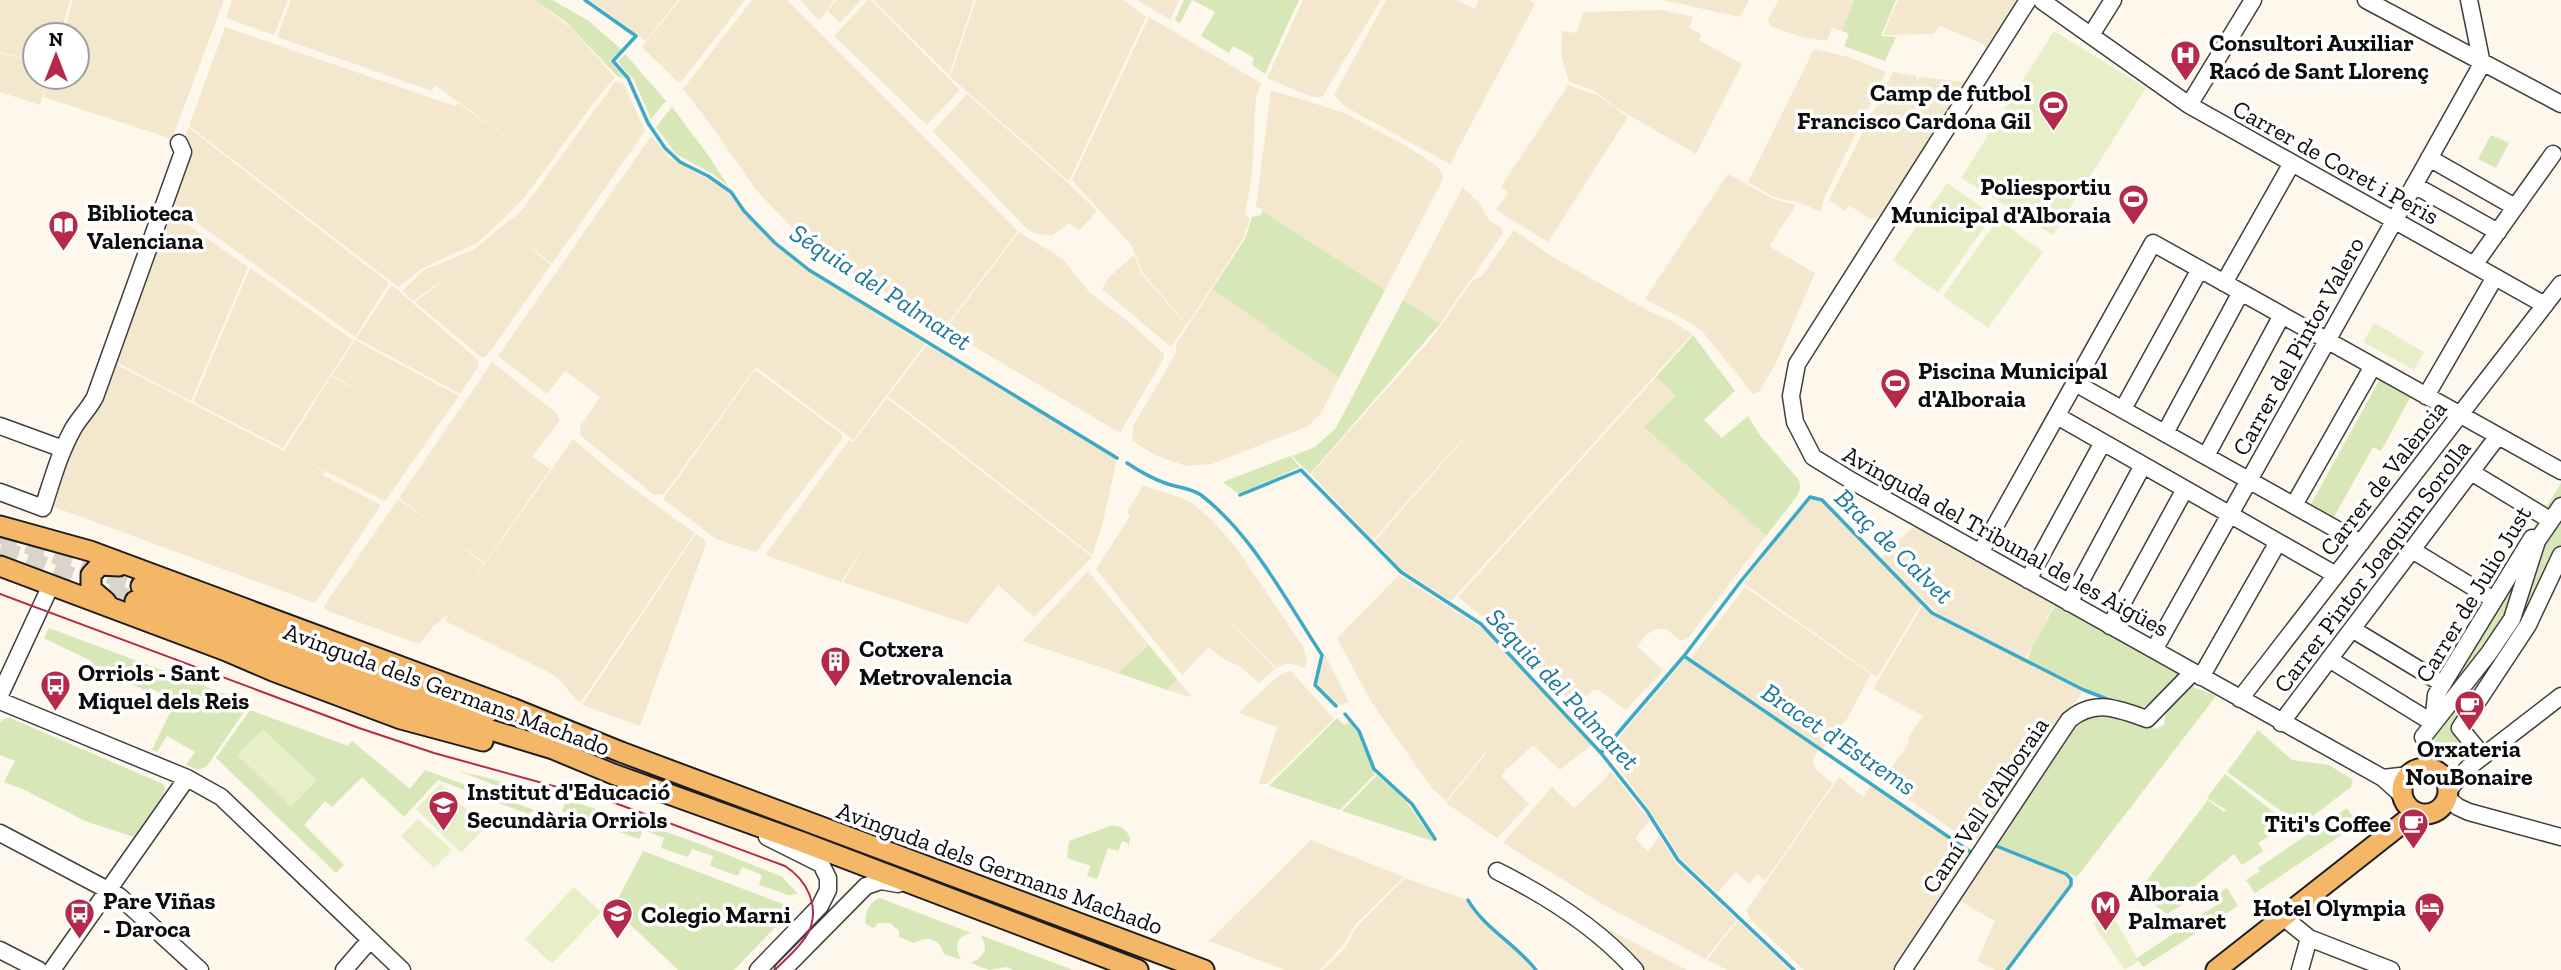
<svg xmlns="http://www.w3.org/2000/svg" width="2561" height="970" viewBox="0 0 2561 970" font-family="'Zilla Slab',serif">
  <rect width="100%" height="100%" fill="#fef7eb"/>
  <path fill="#f3e8cd" d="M0 0H70L60 35H35V61L0 52Z
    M73 0H224L172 139 44 97 45 89 40 105 0 92V53L35 62V77H77V35H63Z
    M232 0H288L274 35 226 18Z
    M291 0H535L572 29 615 77 592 105 525 197 503 219 477 243 423 268 398 287 189 126 225 27 455 106 458 103 527 152 435 85 432 91 277 37Z
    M590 0H678L646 41Z
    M680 0H745L681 82 677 81 642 47Z
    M752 0H787L1018 231 944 328 845 268 796 232 756 190 713 128 683 89Z
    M800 0H834L819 21Z
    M836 0H861L840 23 828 11Z
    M868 0H871L960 90 927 125 834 36Z
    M874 0H974L949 75Z
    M976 0H1123L1146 17 1069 181 950 77Z
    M1137 0H1179L1170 20Z
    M1303 0H1381L1322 97H1312L1267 78Z
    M1386 0H1457L1474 9 1479 0H1529L1535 4 1450 164 1344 106 1334 95Z
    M1662 0H1749L1740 17Z
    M1779 0H1854L1842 31 1832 28 1827 41 1802 37 1770 26 1768 19Z
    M1898 0H2016L1987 46 1939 25 1934 34 1883 35Z
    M1663 10 1693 17 1689 28 1701 34 1699 40 1742 64 1696 154 1615 107 1595 91 1569 82 1561 54 1562 31 1577 33 1583 12Z
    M1149 17 1261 83 1256 97 1252 175 1245 215 1250 218 1243 239 1187 325 1142 272 1132 246 1072 180Z
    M1814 49 1849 57 1886 72 1824 198 1821 212 1800 203 1774 197 1748 182Z
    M1893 72 1916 76 1917 81 1920 77 1966 82 1880 216 1870 219 1849 205 1845 211 1829 200Z
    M615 82H621L624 84 645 131 552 264 513 233 551 265 490 352 485 357H481L415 302 455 272 413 301 402 291 424 270 473 250 522 210Z
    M1568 85 1597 95 1628 117 1548 242 1496 210 1508 193 1501 187Z
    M1271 90 1345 113 1406 146 1437 166 1442 173 1443 179 1385 290 1256 206Z
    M967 94 1066 181 1097 211 1079 231 1069 223 1052 236 1034 233 1025 227 933 131Z
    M188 127 389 283 355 337 171 204 184 139Z
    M651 136 670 158 724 189 774 244 803 268 925 344 853 440 756 367 664 494 654 495 580 435V427L600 397 565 371 547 394 498 356Z
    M1728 174 1773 199 1796 205 1769 246 1815 273 1776 363 1759 392 1753 394 1702 331 1685 320 1645 299Z
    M1463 187 1479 203 1489 220 1502 228 1503 233 1440 324 1403 300Z
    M170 212 248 267 191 401 114 361 167 213Z
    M1514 230 1553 257 1647 310 1670 320 1692 334 1451 601 1401 569 1375 541 1505 391 1373 540 1311 474 1432 338 1473 280 1481 277Z
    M1019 232 1063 259 1090 293 1130 323 1164 354V358L1120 433 945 329Z
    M1134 255 1141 273 1186 325 1171 347 1102 289 1109 277Z
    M250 268 353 340 283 448 193 402Z
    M392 285 478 360V367L460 394 356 338Z
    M1212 289 1339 378 1321 413 1308 426 1212 464 1186 466 1157 456 1132 441 1133 426 1176 353V344Z
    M355 340 459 396 385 501 289 453 325 472 323 475 379 504 380 507 315 603 54 507 52 503 71 449 79 432 98 407 107 389 114 363 284 451 331 376 370 397 332 375Z
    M927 345 1117 459 1102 526 1092 555 888 396Z
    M492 362 556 413 560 420 532 457 550 469 485 563 449 537 484 564 466 591 573 439 615 475 695 533 581 702 576 700 560 680 550 673 445 621 450 613 433 627 419 644 325 610 324 606 398 499 434 525 399 498Z
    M755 370 842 434V439L756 552 716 539 663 499Z
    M1656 377 1677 394 1644 427 1766 536 1688 638 1681 641 1666 629H1657L1647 634 1637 646 1663 670 1626 710 1599 690H1594L1575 706 1487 620 1458 597Z
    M887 398 1092 557 1034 617 998 585 967 624 843 582 867 542 841 582 765 555 849 440 853 442Z
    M1143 486 1182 498 1192 503 1212 520 1235 546 1304 648 1307 662 1305 668 1289 663 1276 668 1198 587 1275 669 1259 683 1241 667 1222 658 1209 647 1182 675 1096 569 1130 516 1127 512Z
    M1815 498 1821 501 1921 604 1877 677 1743 583 1806 501Z
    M1914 526 2054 604 2034 647 2025 658 1939 615 1881 558Z
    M696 534 705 540 706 544 640 726 582 705Z
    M1088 571 1149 645 1118 673 1022 641Z
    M1399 575 1483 629 1592 745 1560 770 1533 745 1506 770 1501 776 1529 804 1497 838 1446 803 1487 752 1486 751 1446 801 1431 787 1372 703 1337 638Z
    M1745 587 1871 674 1847 719 1823 749 1691 658Z
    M1922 606 1939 619 2082 690 2080 696 2054 728 1982 838 1969 841 1882 781 1908 744 1909 736 1923 716 1873 689Z
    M1324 653 1349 702 1339 705 1317 685 1316 680Z
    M1685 659 1819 749 1813 759V764L1817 771 1833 783 1765 881 1757 874 1749 884 1736 872 1717 893 1681 859 1652 814 1607 752Z
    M1290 670 1334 719 1267 784H1259L1277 727 1241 714 1240 711 1277 677Z
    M1177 679 1190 694V697L1167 690Z
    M1610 771 1650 820 1635 838 1648 852 1659 836 1677 864 1737 920 1705 959 1604 905 1503 843 1552 787 1574 808 1605 779Z
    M1839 777 1863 797 1871 785 1971 854 1896 970H1804L1752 921 1746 911Z
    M1311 840 1404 877 1354 926 1344 944 1320 970H1285L1209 941Z
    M1993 846 2065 875 2071 879V884L2004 970H1995L1977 961 1995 921 1958 900Z
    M1405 878 1467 900 1473 911 1506 940 1533 970H1323L1345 948 1356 928Z
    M1738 921 1790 970H1727L1707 960Z
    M1610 930 1687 970H1642L1606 934Z"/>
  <path fill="#d8e7b7" d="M535 0H552L589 21 621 49 610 61 625 78 617 76 566 22Z
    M1184 0H1299L1265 74 1252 65 1254 58 1233 46 1229 53 1201 36 1215 12 1192 0 1180 23 1175 20Z
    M1854 0H1896L1881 36 1896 37 1885 61 1844 46 1849 34 1842 31Z
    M625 54 666 101 651 119 634 80 618 62Z
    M672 107 708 155 729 187 713 174 676 154 656 127Z
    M2491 135 2509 143 2496 168 2478 159Z
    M1263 211 1385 290 1339 378 1212 289 1245 239 1252 217 1261 215Z
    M1403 300 1440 324 1310 474 1292 456 1315 447 1336 428Z
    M1693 335 1735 391 1704 420 1722 438 1748 416 1759 434 1799 480 1800 488 1797 496 1766 536 1644 427 1676 395 1656 377Z
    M2380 379 2411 396 2381 451 2373 447 2334 517 2311 504Z
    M1290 456 1300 467 1238 494 1223 482Z
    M2561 483V552L2528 625 2456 726 2469 745 2459 752 2430 743 2418 734 2429 719 2447 669Z
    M2055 605 2179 674 2153 702 2141 708 2089 690 2027 659Z
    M49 628 250 703 207 766C200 771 194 769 186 765L195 752 167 736 157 752 152 750 176 700 150 688 148 692 127 682 128 678 110 670 108 673 90 665 91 661 44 638Z
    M1149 645 1177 679 1167 690 1118 673Z
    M2189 685 2216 696 2077 877 1994 843 2069 729 2086 713H2106L2155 729 2164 725 2166 709Z
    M250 710 348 746 352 741 410 789 425 770 534 810 528 814 438 780 404 817 362 777 332 807 325 801 304 825 344 865 336 873 216 758Z
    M10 718 163 784 165 788 164 794 134 837 85 821 27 791 4 782 15 761 0 755V723L3 719Z
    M1337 718 1344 725 1349 722 1357 732 1375 774 1340 810 1269 786Z
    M2258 730 2292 760 2329 765 2353 780 2351 787 2301 825 2227 772Z
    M459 771C570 798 677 832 782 877L798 894 788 895 759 885 762 875 742 867 738 876 710 866 713 856 692 849 688 857 661 848 664 838 643 830 639 839 611 829 614 819 594 812 590 821 562 811 565 802 544 793 540 803Z
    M2225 774 2289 824 2258 843 2263 851 2242 865 2234 854 2188 892 2192 899 2167 914 2138 892 2208 800 2224 812 2226 810 2207 798Z
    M1377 775 1405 800 1435 842 1342 811Z
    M2347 808 2358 824 2255 893 2246 880 2260 871 2258 868Z
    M1110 826C1120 825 1126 829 1130 838L1128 849V843L1122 841 1118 851 1108 848 1097 879 1087 876 1091 866 1067 858 1069 841Z
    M643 851 794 908 734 970H678L613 908Z
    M2227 888 2238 906 2143 967 2137 958 2218 904 2213 896Z
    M880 898 971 933C956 936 954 947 961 960L944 954C940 939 927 935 914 943L899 937V931L890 923H878L874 928 866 924C863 915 870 900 880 898Z
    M980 935 1073 970H1014L1006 967 989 970 971 963C984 957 990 948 980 935Z"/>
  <path fill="#e8eec8" d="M2054 31 2146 88 2053 235 1961 178Z
    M1947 183 1993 215 1938 293 1893 260Z
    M1998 219 2043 252 1988 328 1943 296Z
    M2374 323 2424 352 2414 370 2363 342Z
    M263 729 317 780 291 807 237 755Z
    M440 784 485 828 461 853 416 809Z
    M418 819 452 850 434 868 401 836Z
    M574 887 601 912 552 964 525 939Z
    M2109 910 2139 961 2125 970 2093 924Z"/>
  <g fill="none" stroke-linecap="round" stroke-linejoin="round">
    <path stroke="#3ca9c7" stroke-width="3.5" d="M585 0 636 36 613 61 628 78 648 123 665 148 680 162 708 176 731 192 744 211 775 243 809 270 1117 458
      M1127 463C1139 471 1151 478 1165 483 1178 488 1189 487 1201 495 1253 535 1286 601 1322 655L1315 685 1336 706
      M1240 495 1301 470 1401 572 1481 624 1601 753 1647 811 1678 860 1794 970
      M1684 656 1972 853
      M1345 714 1359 731 1374 769 1412 804 1435 839
      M1601 753 1684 656 1741 581 1810 497 1822 500 1932 613 2084 690 2115 702
      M1991 847 1994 845 2066 874 2071 879V885L2007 970
      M1468 900C1484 928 1516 944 1536 970"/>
    <path stroke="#dad4ca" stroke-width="19" stroke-dasharray="19 10" stroke-linecap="butt" d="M0 534 141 586
      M0 549 135 601"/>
    <defs>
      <path id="minor" d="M2028 0 1797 364 1791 396 1795 422 1813 457 1852 481 2383 778 2404 797
        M2366 0 2561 104
        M2042 1 2189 105 2545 305
        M2091 35 2113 0
        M2189 105 2253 0
        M2429 158 2515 207
        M2414 185 2498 232
        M2474 265 2553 154
        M2224 283 2292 163
        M2075 383 2361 543
        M2426 396 2495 277
        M2123 409 2200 269
        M2057 416 2336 575
        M0 426 63 449
        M2165 433 2241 292
        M2206 456 2282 315
        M2471 472 2545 517
        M0 492 43 508C52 481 59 454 73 429 79 418 89 409 95 397L183 152 179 143
        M2294 505 2373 366
        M2412 550 2494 600
        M1980 553 2153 243 2561 471
        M2028 580 2103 442
        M2069 603 2143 465
        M2110 626 2185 489
        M2352 629 2443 684
        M2154 650 2482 64 2469 0
        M2329 659 2433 723
        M2201 677 2278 542
        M0 695 51 585
        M2240 699 2561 284
        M0 701 187 778 221 797 402 970
        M2281 723 2498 436
        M2433 724 2436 695 2532 538
        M2423 737 2489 653 2512 619 2537 541 2561 506
        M2483 756 2460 728 2528 625 2561 555
        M2383 778 2409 775
        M2448 790 2469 767 2561 696
        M2447 798 2458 807 2469 812 2561 837
        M0 833 119 896 200 970
        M1497 871C1547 896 1597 927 1635 970
        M2283 917 2309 938 2391 970
        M0 950 39 970
        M52 970 187 778
        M344 970 370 940
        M758 970 820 906 828 890V878L821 864 767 837
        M783 970 866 886 881 881 898 884
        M1903 970 2069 720C2095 698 2118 709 2147 719L2193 672
        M2300 970 2309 938"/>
      <path id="major" d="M0 526 90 551 512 708 621 752 1204 970
        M0 566 224 650 273 671 401 719 483 741
        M141 586 360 668 489 712
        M135 601 354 684 448 717 553 749 613 774 802 842 1138 970
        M106 602 91 589V575L100 565 119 566
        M2402 791a23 23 0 1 1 46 0a23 23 0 1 1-46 0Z
        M2216 970 2404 822 2425 814"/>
    </defs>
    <use href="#minor" stroke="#3f3f3f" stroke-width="19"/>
    <use href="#major" stroke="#1d1d1d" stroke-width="23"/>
    <use href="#minor" stroke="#fff" stroke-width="16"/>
    <use href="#major" stroke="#f3b767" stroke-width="19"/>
    <path stroke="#b52a4a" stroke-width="2" d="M0 594 359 728 434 753 615 803 785 866C807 880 821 907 808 933 801 947 786 958 775 970"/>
  </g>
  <defs>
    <symbol id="hospital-pin" viewBox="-11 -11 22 30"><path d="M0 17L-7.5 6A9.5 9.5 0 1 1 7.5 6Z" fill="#b52a4a" stroke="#fff"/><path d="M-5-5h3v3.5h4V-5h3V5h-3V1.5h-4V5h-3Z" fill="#fff"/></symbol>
    <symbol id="stadium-pin" viewBox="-11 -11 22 30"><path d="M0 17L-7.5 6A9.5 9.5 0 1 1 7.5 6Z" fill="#b52a4a" stroke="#fff"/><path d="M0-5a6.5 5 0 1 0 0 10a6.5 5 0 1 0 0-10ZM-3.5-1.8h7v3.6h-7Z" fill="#fff"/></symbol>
    <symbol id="library-pin" viewBox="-11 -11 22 30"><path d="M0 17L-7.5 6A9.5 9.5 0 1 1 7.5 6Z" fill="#b52a4a" stroke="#fff"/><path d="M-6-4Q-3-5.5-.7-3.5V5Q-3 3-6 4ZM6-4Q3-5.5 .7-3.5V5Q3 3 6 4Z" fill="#fff"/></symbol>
    <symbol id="building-pin" viewBox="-11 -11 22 30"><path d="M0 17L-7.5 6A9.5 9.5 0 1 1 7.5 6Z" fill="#b52a4a" stroke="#fff"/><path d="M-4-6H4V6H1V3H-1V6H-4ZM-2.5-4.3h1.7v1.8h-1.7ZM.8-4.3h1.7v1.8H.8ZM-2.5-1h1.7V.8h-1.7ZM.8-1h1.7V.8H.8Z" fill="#fff"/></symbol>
    <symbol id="bus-pin" viewBox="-11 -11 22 30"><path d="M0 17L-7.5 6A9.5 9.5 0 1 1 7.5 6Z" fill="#b52a4a" stroke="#fff"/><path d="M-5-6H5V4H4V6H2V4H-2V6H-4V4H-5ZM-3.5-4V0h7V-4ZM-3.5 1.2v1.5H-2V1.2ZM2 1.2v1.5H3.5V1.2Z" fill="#fff"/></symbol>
    <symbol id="cafe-pin" viewBox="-11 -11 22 30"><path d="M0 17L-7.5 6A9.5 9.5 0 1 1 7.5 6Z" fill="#b52a4a" stroke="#fff"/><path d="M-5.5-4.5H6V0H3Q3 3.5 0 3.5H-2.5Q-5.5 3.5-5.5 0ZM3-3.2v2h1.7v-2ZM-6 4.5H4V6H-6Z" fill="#fff"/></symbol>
    <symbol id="school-pin" viewBox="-11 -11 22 30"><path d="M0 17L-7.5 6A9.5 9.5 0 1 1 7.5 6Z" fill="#b52a4a" stroke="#fff"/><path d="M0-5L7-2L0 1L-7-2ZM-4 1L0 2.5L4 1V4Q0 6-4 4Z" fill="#fff"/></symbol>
    <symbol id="metro-pin" viewBox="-11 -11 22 30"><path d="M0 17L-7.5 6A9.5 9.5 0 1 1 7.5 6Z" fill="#b52a4a" stroke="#fff"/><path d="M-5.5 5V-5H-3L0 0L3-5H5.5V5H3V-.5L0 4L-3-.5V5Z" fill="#fff"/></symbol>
    <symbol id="hotel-pin" viewBox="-11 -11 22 30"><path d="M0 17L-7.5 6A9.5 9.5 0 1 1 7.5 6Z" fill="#b52a4a" stroke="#fff"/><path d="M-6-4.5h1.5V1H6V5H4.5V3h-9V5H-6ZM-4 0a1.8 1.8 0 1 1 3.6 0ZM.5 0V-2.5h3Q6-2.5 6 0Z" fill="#fff"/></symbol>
  </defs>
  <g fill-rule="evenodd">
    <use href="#hospital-pin" x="2168" y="38" width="35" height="47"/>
    <use href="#stadium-pin" x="2036" y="88" width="35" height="47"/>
    <use href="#stadium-pin" x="2116" y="182" width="35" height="47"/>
    <use href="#library-pin" x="46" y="208" width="35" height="47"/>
    <use href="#stadium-pin" x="1878" y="366" width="35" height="47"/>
    <use href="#building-pin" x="818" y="644" width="35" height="47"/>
    <use href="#bus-pin" x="38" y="668" width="35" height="47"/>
    <use href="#cafe-pin" x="2452" y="688" width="35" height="47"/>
    <use href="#school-pin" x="426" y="788" width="35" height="47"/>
    <use href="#cafe-pin" x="2396" y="806" width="35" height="47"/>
    <use href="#metro-pin" x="2088" y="888" width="35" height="47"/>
    <use href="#hotel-pin" x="2412" y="890" width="35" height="47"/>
    <use href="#bus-pin" x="62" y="896" width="35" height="47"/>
    <use href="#school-pin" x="600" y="896" width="35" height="47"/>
  </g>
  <g text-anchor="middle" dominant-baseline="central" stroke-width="7" stroke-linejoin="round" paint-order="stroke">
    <g font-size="24" font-weight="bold" fill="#0c0c0c" stroke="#fff" text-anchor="start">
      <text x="2209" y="42">Consultori Auxiliar<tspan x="2209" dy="28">Racó de Sant Llorenç</tspan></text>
      <text x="2031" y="92" text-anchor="end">Camp de futbol<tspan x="2031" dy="28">Francisco Cardona Gil</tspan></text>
      <text x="2111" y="186" text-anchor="end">Poliesportiu<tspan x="2111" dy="28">Municipal d'Alboraia</tspan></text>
      <text x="87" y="212">Biblioteca<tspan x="87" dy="28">Valenciana</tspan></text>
      <text x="1918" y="370">Piscina Municipal<tspan x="1918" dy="28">d'Alboraia</tspan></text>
      <text x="859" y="648">Cotxera<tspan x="859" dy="28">Metrovalencia</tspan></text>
      <text x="78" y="672">Orriols - Sant<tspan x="78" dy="28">Miquel dels Reis</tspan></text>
      <text x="2469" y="748" text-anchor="middle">Orxateria<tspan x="2469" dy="28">NouBonaire</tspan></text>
      <text x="467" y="791">Institut d'Educació<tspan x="467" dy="28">Secundària Orriols</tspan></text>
      <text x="2391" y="823" text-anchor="end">Titi's Coffee</text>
      <text x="2128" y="892">Alboraia<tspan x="2128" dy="28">Palmaret</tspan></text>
      <text x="103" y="900">Pare Viñas<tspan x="103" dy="28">- Daroca</tspan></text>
      <text x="2406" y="907" text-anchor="end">Hotel Olympia</text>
      <text x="641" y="914">Colegio Marni</text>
    </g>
    <g font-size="24" fill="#0c0c0c" stroke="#fff">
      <text transform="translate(2336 162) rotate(29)">Carrer de Coret i Peris</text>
      <text transform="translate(2298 346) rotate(-61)">Carrer del Pintor Valero</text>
      <text transform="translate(2383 478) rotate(-52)">Carrer de València</text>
      <text transform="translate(2006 541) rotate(29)">Avinguda del Tribunal de les Aigües</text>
      <text transform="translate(2372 566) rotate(-53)">Carrer Pintor Joaquim Sorolla</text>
      <text transform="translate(2473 594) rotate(-59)">Carrer de Julio Just</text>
      <text transform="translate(447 689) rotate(20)">Avinguda dels Germans Machado</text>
      <text transform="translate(1985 805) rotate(-56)">Camí Vell d'Alboraia</text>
      <text transform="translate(1000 868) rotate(20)">Avinguda dels Germans Machado</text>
    </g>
    <g font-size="26" font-style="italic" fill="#1b7898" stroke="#fff">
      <text transform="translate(881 287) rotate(33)">Séquia del Palmaret</text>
      <text transform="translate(1894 546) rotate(44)">Braç de Calvet</text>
      <text transform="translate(1563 689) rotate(47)">Séquia del Palmaret</text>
      <text transform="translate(1839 739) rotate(34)">Bracet d'Estrems</text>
    </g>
  </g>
  <g transform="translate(56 56)"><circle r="33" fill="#ffffff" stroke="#9e9e9e" stroke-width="2"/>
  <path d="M0-5L12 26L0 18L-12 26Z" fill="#b52a4a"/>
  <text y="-10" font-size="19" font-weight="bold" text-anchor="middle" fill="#0c0c0c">N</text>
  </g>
</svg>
